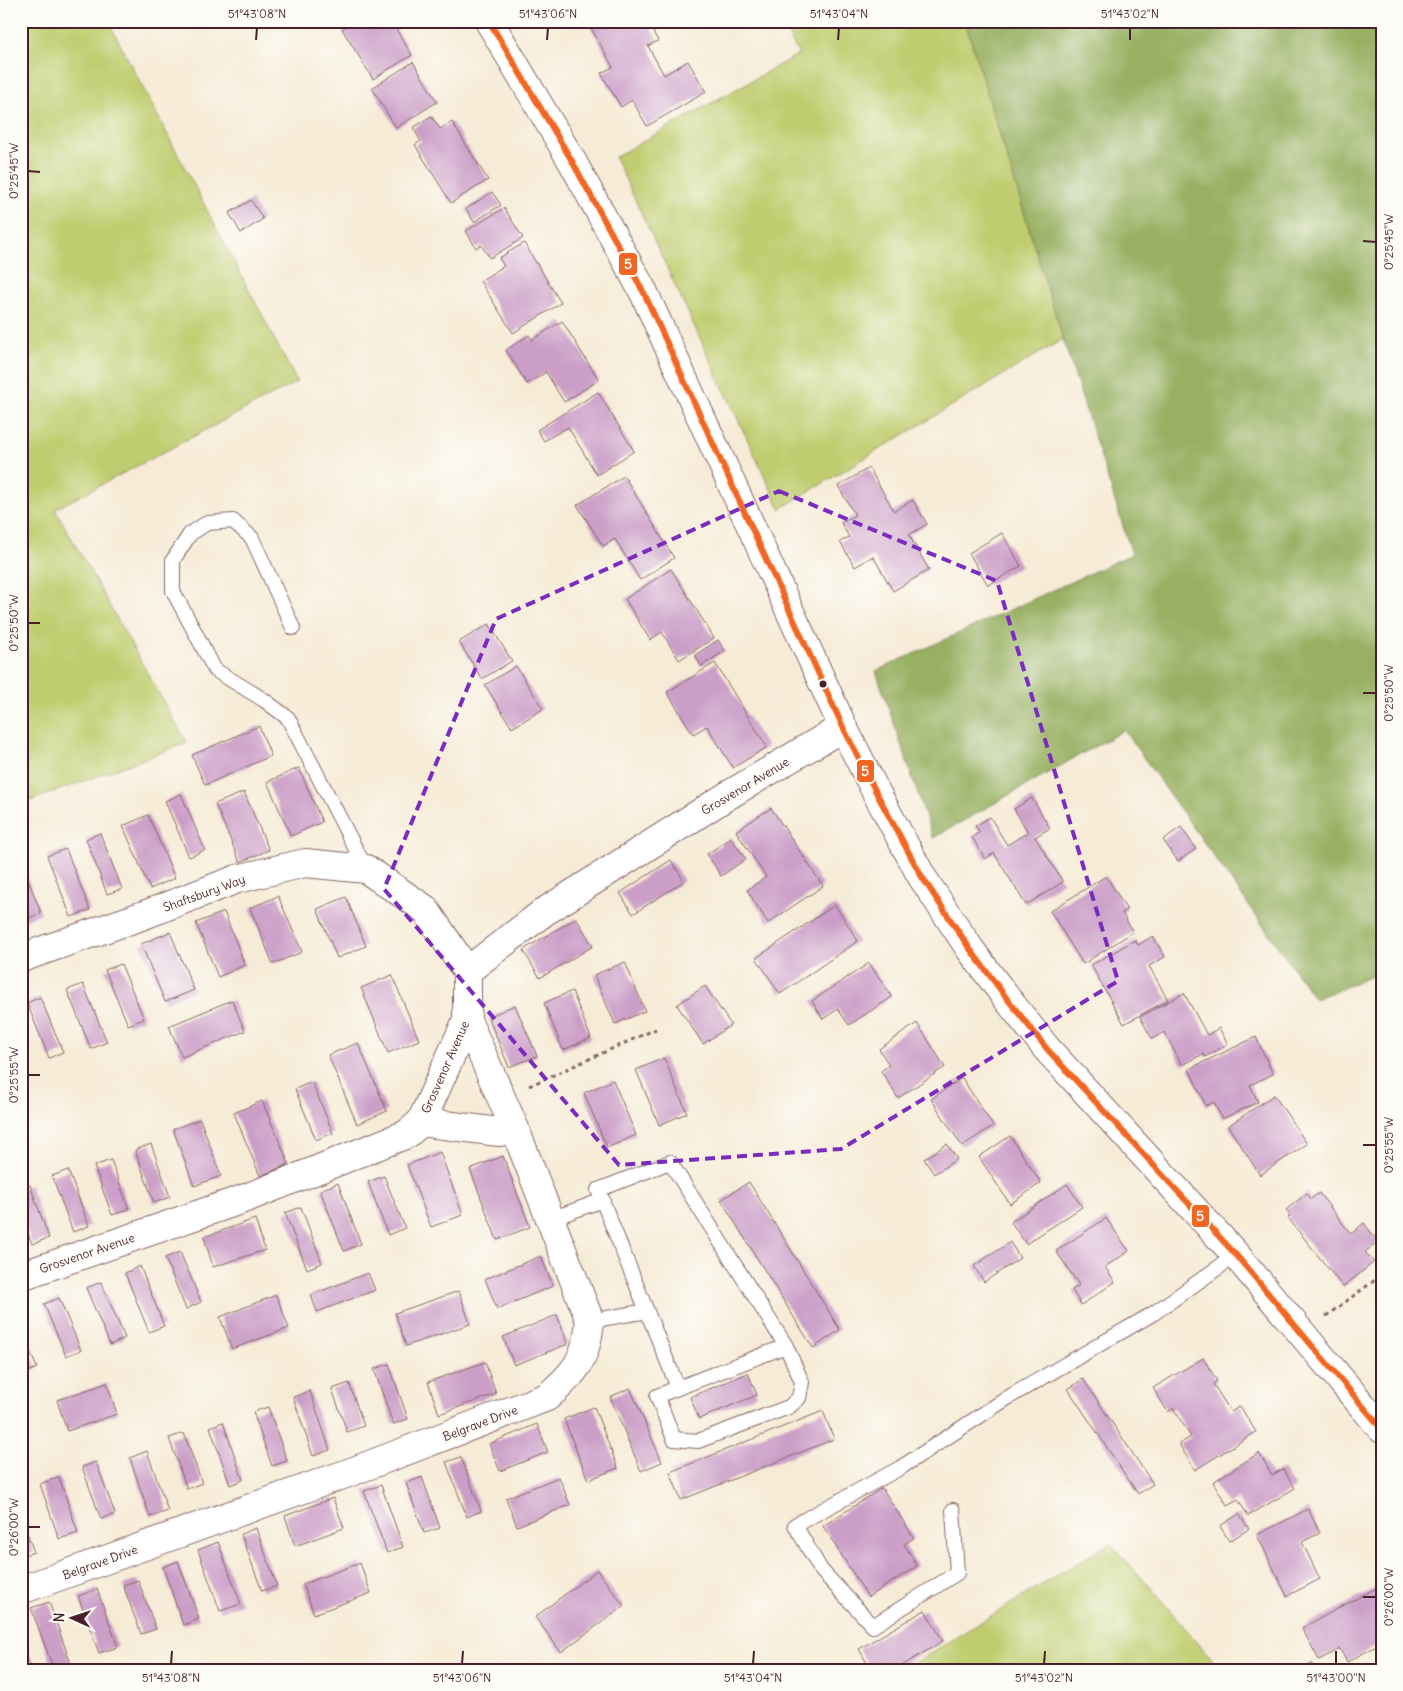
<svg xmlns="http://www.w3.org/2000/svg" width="1403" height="1691" viewBox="0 0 1403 1691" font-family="Delius,sans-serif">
  <rect width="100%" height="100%" fill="#fdfcf7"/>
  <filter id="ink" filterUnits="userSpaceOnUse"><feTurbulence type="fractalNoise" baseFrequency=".02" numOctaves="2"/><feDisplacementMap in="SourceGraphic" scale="10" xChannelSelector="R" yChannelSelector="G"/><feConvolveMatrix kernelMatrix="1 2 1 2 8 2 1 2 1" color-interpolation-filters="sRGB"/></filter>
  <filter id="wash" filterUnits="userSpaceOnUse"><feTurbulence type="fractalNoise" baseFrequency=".0096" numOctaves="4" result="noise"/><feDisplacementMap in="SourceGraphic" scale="20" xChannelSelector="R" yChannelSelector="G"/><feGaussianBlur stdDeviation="1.12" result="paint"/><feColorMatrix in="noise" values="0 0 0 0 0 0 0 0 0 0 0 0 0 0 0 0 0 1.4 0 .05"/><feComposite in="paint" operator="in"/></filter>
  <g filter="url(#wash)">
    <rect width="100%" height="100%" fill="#f6ebd6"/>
    <path fill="#bfcd6f" stroke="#84764d" d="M21 21H108L297 382 55 509 187 743 21 804Z
      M780 21H965L1063 339 780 509 615 157 799 54Z
      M1110 1543 1144 1580 1221 1670H903Z"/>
    <path fill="#97b062" stroke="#706846" d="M965 21H1382V972L1315 999 1124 730 933 838 876 671 1132 554 1063 339Z"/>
    <g id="blocks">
      <path fill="#cb9ec7" d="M354 21H391L412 55 373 79 342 29Z
        M587 21H647L658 41 648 46 664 75 688 61 706 92 647 126 632 100 621 107 601 73 613 67Z
        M413 62 437 102 396 128 372 88Z
        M431 116 440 129 452 122 488 180 451 203 415 145 421 141 413 128Z
        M492 192 501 205 474 222 466 209Z
        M251 200 263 219 241 233 229 213Z
        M504 208 523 238 490 258 481 245 476 248 466 231Z
        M524 243 561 303 513 333 480 281 504 266 499 258Z
        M562 321 599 380 564 402 546 372 527 384 506 350 529 335 532 340Z
        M598 392 634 451 597 475 568 427 544 441 537 430Z
        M869 468 894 511 913 500 927 524 909 535 929 570 893 591 873 556 855 567 840 542 849 537 841 523 855 515 838 486Z
        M624 476 674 558 640 580 615 539 603 546 577 505Z
        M1002 533 1021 566 988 585 969 553Z
        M671 569 714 638 679 660 662 632 650 640 625 599Z
        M489 624 512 661 482 679 459 642Z
        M718 640 725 651 701 666 695 655Z
        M715 663 767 747 733 768 707 726 693 734 667 692Z
        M516 666 543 709 512 728 485 685Z
        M259 726 271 756 205 785 192 755Z
        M299 768 322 822 291 836 267 782Z
        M244 792 269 850 240 862 215 804Z
        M181 794 205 850 189 857 165 801Z
        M1032 798 1050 828 1035 837 1063 882 1026 905 994 853 985 859 972 837 980 832 975 826 990 817 1007 845 1028 832 1014 809Z
        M771 808 823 886 768 923 747 890 766 877 736 831Z
        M148 815 175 878 150 889 123 826Z
        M1181 827 1196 849 1178 861 1163 840Z
        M100 833 122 889 107 894 86 839Z
        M731 838 746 859 721 876 707 854Z
        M66 849 90 910 71 917 47 856Z
        M671 860 684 881 633 914 620 893Z
        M21 866H23L41 913 22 921Z
        M1106 876 1127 910 1122 913 1133 932 1083 964 1050 911Z
        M278 896 302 952 273 964 250 908Z
        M346 897 366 946 337 958 317 909Z
        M835 905 858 941 780 994 756 958Z
        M224 912 245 965 218 977 196 923Z
        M576 918 593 946 540 978 523 950Z
        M170 932 194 990 165 1002 141 944Z
        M1153 936 1165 957 1149 966 1168 1000 1124 1024 1091 965 1135 940 1138 945Z
        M625 962 645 1011 615 1024 594 975Z
        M869 963 892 997 849 1025 838 1009 823 1019 812 1001Z
        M121 964 144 1019 128 1025 105 970Z
        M392 975 419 1040 388 1053 361 988Z
        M83 984 107 1042 91 1049 67 990Z
        M705 986 731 1025 703 1044 677 1005Z
        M572 991 591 1038 563 1050 544 1003Z
        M1184 993 1207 1035 1219 1028 1228 1044 1205 1057 1203 1054 1182 1065 1164 1032 1152 1039 1140 1017Z
        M40 997 63 1052 49 1058 27 1003Z
        M232 1000 245 1031 182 1057 169 1026Z
        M515 1005 537 1056 509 1067 488 1017Z
        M917 1023 945 1067 898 1098 881 1071 889 1065 879 1049Z
        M1256 1037 1273 1074 1250 1085 1258 1102 1222 1119 1214 1102 1206 1106 1189 1069Z
        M358 1043 387 1111 357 1124 328 1055Z
        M664 1058 687 1113 659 1125 636 1070Z
        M962 1078 993 1126 962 1146 931 1099Z
        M613 1080 636 1135 607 1148 584 1093Z
        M312 1082 333 1133 316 1140 295 1089Z
        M1274 1095 1307 1144 1260 1175 1228 1126Z
        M262 1101 289 1164 260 1176 234 1113Z
        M200 1119 221 1176 194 1186 173 1129Z
        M1010 1136 1041 1183 1010 1204 979 1157Z
        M151 1144 170 1197 154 1203 135 1150Z
        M947 1144 957 1159 934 1174 924 1159Z
        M440 1152 463 1215 431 1227 407 1165Z
        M503 1156 530 1227 497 1240 470 1169Z
        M111 1160 129 1209 112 1215 94 1166Z
        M68 1170 89 1226 73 1232 52 1176Z
        M384 1176 405 1228 388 1235 368 1182Z
        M749 1182 840 1330 813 1348 721 1200Z
        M338 1183 361 1244 344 1251 320 1190Z
        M1067 1184 1082 1207 1026 1244 1011 1222Z
        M30 1185 49 1238 32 1244 21 1216V1189Z
        M1307 1193 1311 1199 1319 1193 1351 1234 1364 1223 1378 1242 1365 1252 1374 1262 1343 1287 1288 1218 1290 1216 1286 1210Z
        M301 1207 322 1263 307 1269 285 1213Z
        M1106 1218 1129 1251 1105 1267 1115 1282 1081 1305 1072 1290 1079 1285 1056 1251Z
        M255 1219 265 1250 213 1267 204 1237Z
        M1010 1242 1020 1258 984 1282 974 1266Z
        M180 1252 201 1302 186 1309 165 1258Z
        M541 1256 553 1286 497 1309 485 1279Z
        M140 1266 164 1326 149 1332 125 1273Z
        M368 1273 375 1290 317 1312 311 1295Z
        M101 1282 125 1338 110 1345 86 1288Z
        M459 1291 470 1324 406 1346 395 1313Z
        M276 1295 289 1328 232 1349 220 1317Z
        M59 1298 81 1350 66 1356 44 1304Z
        M557 1315 568 1344 514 1365 503 1337Z
        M21 1329 37 1368 23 1374 21 1370Z
        M1203 1358 1217 1381 1213 1384 1231 1412 1240 1406 1256 1432 1195 1470 1179 1444 1191 1437 1173 1408 1168 1412 1153 1388Z
        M485 1362 496 1394 439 1414 428 1382Z
        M389 1364 408 1419 393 1424 374 1369Z
        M748 1373 757 1395 699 1419 690 1397Z
        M1083 1379 1153 1484 1138 1494 1068 1389Z
        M107 1383 117 1414 67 1431 57 1400Z
        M349 1383 364 1426 347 1432 332 1389Z
        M630 1388 662 1462 641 1471 610 1397Z
        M310 1391 330 1450 313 1456 293 1397Z
        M268 1407 287 1461 272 1466 253 1412Z
        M594 1407 618 1468 588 1480 564 1419Z
        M823 1411 834 1439 681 1500 670 1472Z
        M223 1422 243 1480 230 1485 210 1427Z
        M537 1424 548 1452 500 1471 489 1444Z
        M184 1433 202 1483 187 1489 169 1438Z
        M147 1451 168 1511 150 1517 130 1458Z
        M1259 1453 1272 1475 1283 1469 1295 1488 1248 1516 1238 1499 1227 1505 1213 1482Z
        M461 1457 481 1511 467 1517 446 1462Z
        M96 1462 115 1514 101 1519 82 1467Z
        M59 1477 78 1533 59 1539 40 1484Z
        M422 1477 440 1528 424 1533 406 1483Z
        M559 1477 570 1505 517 1526 506 1498Z
        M381 1485 403 1547 387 1553 364 1491Z
        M882 1488 914 1538 904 1544 917 1566 868 1597 823 1526Z
        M333 1498 344 1528 295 1546 285 1516Z
        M1308 1509 1320 1533 1302 1542 1320 1579 1287 1596 1257 1535Z
        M1239 1514 1249 1529 1229 1541 1220 1526Z
        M21 1517 34 1552 21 1556Z
        M256 1528 277 1586 262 1591 241 1534Z
        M218 1542 241 1604 220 1611 198 1550Z
        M178 1561 199 1619 183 1625 163 1567Z
        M360 1563 371 1593 314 1614 303 1584Z
        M597 1570 624 1606 561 1652 535 1617Z
        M138 1580 156 1629 141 1634 123 1585Z
        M1376 1588 1382 1599V1643L1347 1662 1340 1649 1319 1660 1302 1628Z
        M97 1589 118 1647 99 1653 78 1596Z
        M49 1602 72 1667 64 1670H54L31 1608Z
        M925 1610 943 1641 895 1670H871L859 1649Z
        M21 1641 32 1670H21Z
        M1312 1663 1315 1670H1297Z"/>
    </g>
  </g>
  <g filter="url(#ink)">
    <use href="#blocks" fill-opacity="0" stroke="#866667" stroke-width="1"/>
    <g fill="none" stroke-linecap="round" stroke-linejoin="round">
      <defs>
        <path id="service" d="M293 628 252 538 233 521 207 523 190 534 173 560V591L215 670 264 700 288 718 366 869
          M551 1219 603 1200
          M590 1321 647 1311
          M786 1346 802 1382 799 1398 789 1407 698 1441 674 1439 657 1396Z
          M678 1388 598 1190 670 1162 786 1346
          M953 1510 957 1573 873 1626 821 1570 795 1525 900 1468 1009 1397 1154 1313 1236 1255"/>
        <path id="minor" d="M489 21 572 161 644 293 843 727 877 794 922 877 970 949 1005 996 1047 1049 1236 1255 1382 1429
          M21 958 144 915 237 879 305 863 366 869 425 909 467 971
          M467 971 544 912 727 796 843 727
          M421 1122 499 1132 515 1129
          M21 1276 246 1198 407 1134 421 1122 467 1020V971
          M21 1590 351 1472 547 1397C576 1372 586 1360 590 1321L515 1129 467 1020"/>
      </defs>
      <use href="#service" stroke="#866667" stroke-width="16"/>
      <use href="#minor" stroke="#866667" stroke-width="30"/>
      <path stroke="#866667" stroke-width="3" stroke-dasharray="4 4" stroke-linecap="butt" d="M529 1086 656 1029
        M1326 1316 1382 1275"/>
      <use href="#service" stroke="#fff" stroke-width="14"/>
      <use href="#minor" stroke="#fff" stroke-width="28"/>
      <defs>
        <path id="bus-1" d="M489 21 572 161 644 293 843 727 877 794 922 877 970 949 1005 996 1047 1049 1236 1255 1382 1429"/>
      </defs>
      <use href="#bus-1" stroke="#fdfcf7" stroke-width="10"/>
      <use href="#bus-1" stroke="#f26522" stroke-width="6"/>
    </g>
  </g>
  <path fill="none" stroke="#7b2cbf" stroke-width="4" stroke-dasharray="10 6" stroke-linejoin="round" d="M779 491 997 581 1118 981 841 1149 619 1165 384 889 496 619Z"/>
  <path fill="none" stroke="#4a1f2b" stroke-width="2" d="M256 40 257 28M547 40 548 28M838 40 839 28M1130 40V28M28 171 40 172M1363 241 1376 242M28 623H40M1363 693H1376M28 1075H40M1363 1145H1376M28 1527H40M1363 1597H1376M171 1664 172 1651M462 1664 463 1651M753 1664 754 1651M1044 1664 1045 1651M1336 1664V1651"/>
  <circle fill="#4a1f2b" stroke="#fdfcf7" stroke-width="2" cx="823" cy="684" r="4.5"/>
  <g text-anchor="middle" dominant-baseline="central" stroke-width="5" stroke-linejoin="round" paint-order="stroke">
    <g font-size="12" fill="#4a1f2b" stroke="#fdfcf7">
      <text transform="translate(745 786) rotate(-31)">Grosvenor Avenue</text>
      <text transform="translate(204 893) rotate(-20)">Shaftsbury Way</text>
      <text transform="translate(445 1067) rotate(-66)">Grosvenor Avenue</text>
      <text transform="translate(87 1253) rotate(-19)">Grosvenor Avenue</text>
      <text transform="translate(480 1423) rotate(-21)">Belgrave Drive</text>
      <text transform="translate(100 1562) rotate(-20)">Belgrave Drive</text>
    </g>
  </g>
  <g stroke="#fdfcf7" stroke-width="2">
    <rect x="618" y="252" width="20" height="24" rx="5" fill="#f26522"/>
    <rect x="856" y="759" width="19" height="24" rx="5" fill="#f26522"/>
    <rect x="1191" y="1204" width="19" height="24" rx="5" fill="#f26522"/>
  </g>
  <g font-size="14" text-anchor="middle" font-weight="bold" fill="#fff">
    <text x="628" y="269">5</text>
    <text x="865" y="776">5</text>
    <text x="1200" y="1221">5</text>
  </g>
  <rect width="1403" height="1691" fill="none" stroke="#fdfcf7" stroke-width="55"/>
  <g transform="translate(72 1618) rotate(273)" stroke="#fdfcf7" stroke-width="4" paint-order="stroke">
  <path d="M0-4L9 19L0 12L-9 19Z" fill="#4a1f2b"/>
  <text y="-8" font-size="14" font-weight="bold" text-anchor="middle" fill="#4a1f2b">N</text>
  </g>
  <rect x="28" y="28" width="1348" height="1636" fill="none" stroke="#4a1f2b" stroke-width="2"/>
  <g font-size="12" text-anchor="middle" fill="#4a1f2b">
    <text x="257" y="18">51°43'08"N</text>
    <text x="548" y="18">51°43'06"N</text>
    <text x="839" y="18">51°43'04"N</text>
    <text x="1130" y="18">51°43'02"N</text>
    <text transform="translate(14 171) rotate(-90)" y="4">0°25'45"W</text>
    <text transform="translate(1389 242) rotate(-90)" y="4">0°25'45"W</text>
    <text transform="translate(14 623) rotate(-90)" y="4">0°25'50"W</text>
    <text transform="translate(1389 693) rotate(-90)" y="4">0°25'50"W</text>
    <text transform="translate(14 1075) rotate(-90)" y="4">0°25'55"W</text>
    <text transform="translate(1389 1145) rotate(-90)" y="4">0°25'55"W</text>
    <text transform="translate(14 1527) rotate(-90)" y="4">0°26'00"W</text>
    <text transform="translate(1389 1597) rotate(-90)" y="4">0°26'00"W</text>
    <text x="171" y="1682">51°43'08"N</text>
    <text x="462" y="1682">51°43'06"N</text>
    <text x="753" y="1682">51°43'04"N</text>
    <text x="1044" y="1682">51°43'02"N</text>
    <text x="1336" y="1682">51°43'00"N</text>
  </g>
</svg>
